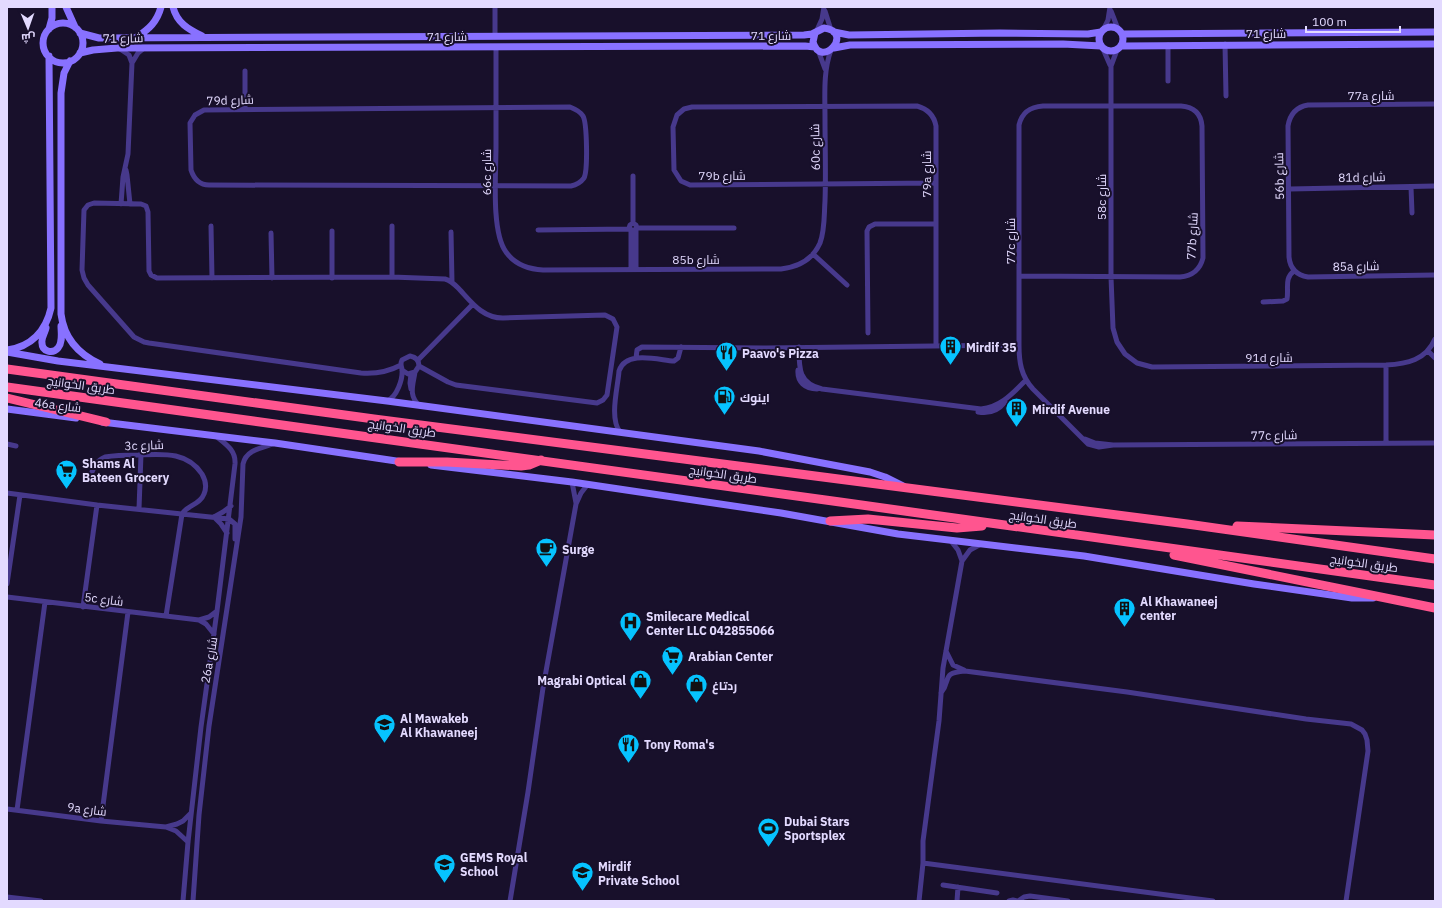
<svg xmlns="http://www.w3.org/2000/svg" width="1442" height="908" viewBox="0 0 1442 908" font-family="'IBM Plex Sans',Cairo,sans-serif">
  <rect width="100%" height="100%" fill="#18102b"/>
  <path fill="#123235" d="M7 7 8 127 7 158Z"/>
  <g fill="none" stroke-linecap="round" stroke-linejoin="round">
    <path stroke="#47398c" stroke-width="5" d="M825 11 831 30
      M1111 11 1118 29
      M817 30 822 19 824 7
      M1103 30 1108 20 1110 7
      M495 36V7
      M1225 44 1226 96
      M1168 45V81
      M496 47C496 80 496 114 496 147 496 173 491 232 506 252 515 265 528 269 543 270L781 269C798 267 813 259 820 243 825 230 824 215 825 201 826 174 825 146 825 119 825 95 823 72 831 50
      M120 49 129 55 132 63 128 154 123 177 121 204
      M1103 49 1110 65
      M818 50 825 69
      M1117 50 1111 66V277L1113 328 1117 342 1125 354 1137 363 1152 367 1386 365C1407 364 1426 360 1435 339
      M132 63 138 53 144 48
      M245 71V109
      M1435 104 1308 105C1296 107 1290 114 1288 126L1289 257C1290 268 1296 275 1308 277L1435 275
      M570 107C575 109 580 111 583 116 587 123 588 170 584 178 581 182 576 185 571 186L209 185C199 185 194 179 191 170L190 123 195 115 204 110Z
      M126 170 127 175 130 204
      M936 183 690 185 681 181 674 170 673 127 677 115 684 109 692 107 917 106C928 109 934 115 936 126V345
      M1411 187 1412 213
      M1290 189 1435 186
      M633 223 636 225 637 228 633 231 629 228 630 225 633 223V176
      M211 226 212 278
      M637 228H734
      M538 230 630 229
      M636 230V269
      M332 231V278
      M451 232 452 282
      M271 233 272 278
      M813 254 847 285
      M631 269V230
      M1020 276 1180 277C1192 276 1200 270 1203 258L1202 126C1201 114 1194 107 1181 106H1043C1030 107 1022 112 1019 125V345C1019 362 1021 376 1033 389L1088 444 1099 447 1113 445
      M392 277V226
      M1263 302 1283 301 1287 299C1289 289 1284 278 1294 271
      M868 333 867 231 869 227 875 224H936
      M799 347C799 368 798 383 822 389L981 409C1001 407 1013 393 1026 380
      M1428 351 1435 358
      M636 358 637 350 642 347 766 348 1019 345
      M418 360 473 304
      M401 365C388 372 375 374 361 373L149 343 144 342 134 337 88 285 84 278 82 270 84 210 88 205 94 203 141 204 146 206 148 212 149 271 151 275 157 278 392 277 445 279C452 281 455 285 460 290 472 303 483 318 503 318L605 315 613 319 617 327 607 395 603 400 597 403 456 385 448 382 419 366
      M798 370C797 382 805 389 817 389
      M415 372C413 385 408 396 420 406
      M411 374 410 383 411 389
      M387 401C397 397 403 379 402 369 401 365 400 364 402 360L410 356C416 357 419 360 419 366L415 372 408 374 402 370
      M978 412C989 414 998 411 1005 402
      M620 432C609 418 618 387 619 371 626 350 658 360 674 361L678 358 681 347
      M1085 439 1095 443 1113 445 1435 443
      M1386 443V365
      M7 444 16 446
      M89 479C93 470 95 461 105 457 116 455 127 455 138 455 162 454 187 451 202 474 206 481 207 487 204 494 200 505 187 505 182 514L166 616
      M572 482 576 503
      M7 493 97 505 229 519 235 524V539
      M139 509 141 454
      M227 533 221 524 214 517 223 512 231 506
      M951 541 958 550 962 561
      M7 584 20 495
      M7 597 199 620 206 624 214 634
      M83 607 97 505
      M199 620 209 617 217 611
      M946 651 953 665 964 670
      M941 693C952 680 940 673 965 671L1127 692 1306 719 1351 724 1362 730 1365 734 1367 740 1368 751 1346 901
      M7 809 101 821 166 827 177 824 183 821 191 813
      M17 810 45 602
      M101 821 128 612
      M166 827 176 831 188 842
      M923 863 1213 901
      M943 885 997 893
      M7 897 41 901
      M183 901 188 842 201 727 217 611 235 464C236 451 227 445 217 437
      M193 901 199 815 209 726 241 517 243 464C246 450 261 448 273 444
      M510 901 528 792 543 688 576 504 581 493 588 484
      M919 901 923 863V841L939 721 943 668 962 561 970 550 981 544
      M957 901 958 887
      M1009 901 1013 900 1017 901
      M1018 901 1024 897 1030 896 1068 901"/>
    <path stroke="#8871ff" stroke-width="7" d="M66 7 75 27
      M173 7C177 23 188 29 202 36
      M43 43a20 20 0 1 1 40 0a20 20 0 1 1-40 0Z
      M1099 39a12 12 0 1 1 24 0a12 12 0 1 1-24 0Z
      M49 29 52 18V7
      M834 32 849 35 1000 33 1088 34 1101 32
      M80 33 99 38 804 35 812 34 824 28C855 32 821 70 813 42L815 33
      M1122 34 1435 32
      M137 37C149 29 157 22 161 7
      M1122 46 1435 44
      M834 48 850 45 1063 44 1101 46
      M80 53 93 50 117 48 805 46 815 47
      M70 61 64 73 61 93V314C64 338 78 354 100 364
      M46 328C45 333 41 338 42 343 42 352 53 354 58 348 63 342 61 333 61 326
      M7 350C31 347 46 331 51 308L49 56
      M7 352 58 361 387 401 759 451 870 472 885 477 903 486
      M7 409 76 418
      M102 422 275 443 403 462
      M431 465 572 482 781 513 898 534 1084 556 1254 584 1352 598H1373"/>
    <path stroke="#ff558f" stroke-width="9" d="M7 369 374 419 1187 524 1435 559
      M7 387C483 450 959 520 1435 585
      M7 398 106 422
      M399 462H447L521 466 529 465 541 460
      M830 521 868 519 957 528 982 526
      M1237 526 1435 535
      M1174 555 1435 608"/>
  </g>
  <defs>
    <symbol id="building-pin" viewBox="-11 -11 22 30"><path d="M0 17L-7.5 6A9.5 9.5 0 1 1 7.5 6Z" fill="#06c3ff" stroke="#18102b"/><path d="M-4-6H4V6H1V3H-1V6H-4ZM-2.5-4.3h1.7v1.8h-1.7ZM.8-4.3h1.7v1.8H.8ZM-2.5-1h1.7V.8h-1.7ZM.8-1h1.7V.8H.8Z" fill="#111"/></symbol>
    <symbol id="restaurant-pin" viewBox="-11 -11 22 30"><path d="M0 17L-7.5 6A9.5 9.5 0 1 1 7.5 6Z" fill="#06c3ff" stroke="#18102b"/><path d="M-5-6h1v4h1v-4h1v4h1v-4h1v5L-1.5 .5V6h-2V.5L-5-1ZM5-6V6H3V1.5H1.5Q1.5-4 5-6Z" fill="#111"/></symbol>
    <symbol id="fuel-pin" viewBox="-11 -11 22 30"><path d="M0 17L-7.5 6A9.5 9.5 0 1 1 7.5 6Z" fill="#06c3ff" stroke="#18102b"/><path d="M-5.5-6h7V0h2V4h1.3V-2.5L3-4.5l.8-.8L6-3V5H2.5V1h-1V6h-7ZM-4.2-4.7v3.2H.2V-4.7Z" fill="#111"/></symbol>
    <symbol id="supermarket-pin" viewBox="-11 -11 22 30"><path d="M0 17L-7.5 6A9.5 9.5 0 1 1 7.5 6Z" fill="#06c3ff" stroke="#18102b"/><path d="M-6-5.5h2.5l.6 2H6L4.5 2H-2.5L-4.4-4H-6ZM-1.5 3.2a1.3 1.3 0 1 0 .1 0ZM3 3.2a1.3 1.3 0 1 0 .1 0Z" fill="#111"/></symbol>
    <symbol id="cafe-pin" viewBox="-11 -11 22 30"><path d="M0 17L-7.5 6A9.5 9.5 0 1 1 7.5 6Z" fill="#06c3ff" stroke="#18102b"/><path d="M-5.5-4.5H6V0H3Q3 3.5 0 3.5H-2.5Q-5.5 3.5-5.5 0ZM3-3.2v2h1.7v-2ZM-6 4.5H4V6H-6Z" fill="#111"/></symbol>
    <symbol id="hospital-pin" viewBox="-11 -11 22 30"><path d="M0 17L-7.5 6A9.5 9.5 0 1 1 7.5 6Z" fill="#06c3ff" stroke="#18102b"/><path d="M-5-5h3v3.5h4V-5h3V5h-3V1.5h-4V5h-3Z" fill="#111"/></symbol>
    <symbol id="shop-pin" viewBox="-11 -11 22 30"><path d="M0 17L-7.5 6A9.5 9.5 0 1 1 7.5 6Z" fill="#06c3ff" stroke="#18102b"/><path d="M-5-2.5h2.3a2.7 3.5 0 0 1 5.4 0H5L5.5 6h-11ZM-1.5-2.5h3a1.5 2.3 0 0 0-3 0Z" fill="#111"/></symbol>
    <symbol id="school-pin" viewBox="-11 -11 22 30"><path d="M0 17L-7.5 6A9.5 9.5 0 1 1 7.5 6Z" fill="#06c3ff" stroke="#18102b"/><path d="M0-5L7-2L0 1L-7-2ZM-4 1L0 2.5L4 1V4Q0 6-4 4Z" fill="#111"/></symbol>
    <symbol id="stadium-pin" viewBox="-11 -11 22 30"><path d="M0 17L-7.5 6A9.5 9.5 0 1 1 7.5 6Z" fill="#06c3ff" stroke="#18102b"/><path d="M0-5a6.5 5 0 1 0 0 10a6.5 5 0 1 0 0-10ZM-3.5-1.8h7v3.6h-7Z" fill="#111"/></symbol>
  </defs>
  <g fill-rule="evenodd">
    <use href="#building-pin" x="938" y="334" width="25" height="34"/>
    <use href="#restaurant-pin" x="714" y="340" width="25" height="34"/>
    <use href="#fuel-pin" x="712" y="384" width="25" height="34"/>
    <use href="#building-pin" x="1004" y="396" width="25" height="34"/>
    <use href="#supermarket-pin" x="54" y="458" width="25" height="34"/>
    <use href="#cafe-pin" x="534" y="536" width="25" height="34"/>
    <use href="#building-pin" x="1112" y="596" width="25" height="34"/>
    <use href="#hospital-pin" x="618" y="610" width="25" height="34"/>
    <use href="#supermarket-pin" x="660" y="644" width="25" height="34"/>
    <use href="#shop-pin" x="628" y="668" width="25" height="34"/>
    <use href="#shop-pin" x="684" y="672" width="25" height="34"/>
    <use href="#school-pin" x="372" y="712" width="25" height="34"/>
    <use href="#restaurant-pin" x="616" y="732" width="25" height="34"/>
    <use href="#stadium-pin" x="756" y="816" width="25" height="34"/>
    <use href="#school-pin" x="432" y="852" width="25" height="34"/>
    <use href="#school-pin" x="570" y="860" width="25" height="34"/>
  </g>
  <g text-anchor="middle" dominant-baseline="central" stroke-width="4" stroke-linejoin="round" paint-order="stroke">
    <g font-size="12" fill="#e3daff" stroke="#18102b">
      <text x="1266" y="33">شارع 71</text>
      <text x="771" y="35">شارع 71</text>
      <text x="447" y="36">شارع 71</text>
      <text transform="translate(123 38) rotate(-1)">شارع 71</text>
      <text x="1371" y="95">77a شارع</text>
      <text transform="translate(230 100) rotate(-2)">79d شارع</text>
      <text transform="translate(815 147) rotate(-91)">60c شارع</text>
      <text transform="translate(486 172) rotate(-90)">66c شارع</text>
      <text transform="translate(926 174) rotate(-90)">79a شارع</text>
      <text x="722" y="175">79b شارع</text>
      <text transform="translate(1279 176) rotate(-91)">56b شارع</text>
      <text transform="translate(1362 177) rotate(-1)">81d شارع</text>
      <text transform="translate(1101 197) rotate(-90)">58c شارع</text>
      <text transform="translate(1192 236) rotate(-87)">77b شارع</text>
      <text transform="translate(1010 241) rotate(-90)">77c شارع</text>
      <text x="696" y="259">85b شارع</text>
      <text transform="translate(1356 266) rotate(-1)">85a شارع</text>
      <text x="1269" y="357">91d شارع</text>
      <text transform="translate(81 385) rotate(8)">طريق الخوانيج</text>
      <text transform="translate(58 405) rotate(7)">46a شارع</text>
      <text transform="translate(402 428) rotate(8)">طريق الخوانيج</text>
      <text transform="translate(1274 435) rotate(-1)">77c شارع</text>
      <text transform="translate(144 445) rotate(-2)">3c شارع</text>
      <text transform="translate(723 474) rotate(8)">طريق الخوانيج</text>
      <text transform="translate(1043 519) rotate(8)">طريق الخوانيج</text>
      <text transform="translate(1364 563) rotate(8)">طريق الخوانيج</text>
      <text transform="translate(104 599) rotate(7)">5c شارع</text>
      <text transform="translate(209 660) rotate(-80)">26a شارع</text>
      <text transform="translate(87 809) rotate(7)">9a شارع</text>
    </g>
    <g font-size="12" font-weight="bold" fill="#e3daff" stroke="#18102b" text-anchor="start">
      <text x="966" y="347">Mirdif 35</text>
      <text x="742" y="353">Paavo's Pizza</text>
      <text x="740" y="397">اينوك</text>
      <text x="1032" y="409">Mirdif Avenue</text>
      <text x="82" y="463">Shams Al<tspan x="82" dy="14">Bateen Grocery</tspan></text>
      <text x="562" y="549">Surge</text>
      <text x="1140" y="601">Al Khawaneej<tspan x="1140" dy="14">center</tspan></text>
      <text x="646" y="616">Smilecare Medical<tspan x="646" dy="14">Center LLC 042855066</tspan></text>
      <text x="688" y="656">Arabian Center</text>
      <text x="626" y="680" text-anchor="end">Magrabi Optical</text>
      <text x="712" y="685">ردتاغ</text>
      <text x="400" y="718">Al Mawakeb<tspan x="400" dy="14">Al Khawaneej</tspan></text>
      <text x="644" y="744">Tony Roma's</text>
      <text x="784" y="821">Dubai Stars<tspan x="784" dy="14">Sportsplex</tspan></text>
      <text x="460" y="857">GEMS Royal<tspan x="460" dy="14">School</tspan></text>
      <text x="598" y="866">Mirdif<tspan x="598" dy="14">Private School</tspan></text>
    </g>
  </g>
  <rect width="1442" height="908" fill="none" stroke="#e3daff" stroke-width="16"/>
  <g transform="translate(28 28) rotate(178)" stroke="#18102b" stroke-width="3" paint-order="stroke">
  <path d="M0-3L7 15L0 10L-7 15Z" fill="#e3daff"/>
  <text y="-6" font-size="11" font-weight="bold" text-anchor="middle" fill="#e3daff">ش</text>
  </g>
  <path d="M1306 26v6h94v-6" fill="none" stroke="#e3daff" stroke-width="2"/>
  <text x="1312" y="26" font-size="12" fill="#e3daff" stroke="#18102b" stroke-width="3" paint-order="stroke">100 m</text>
</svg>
